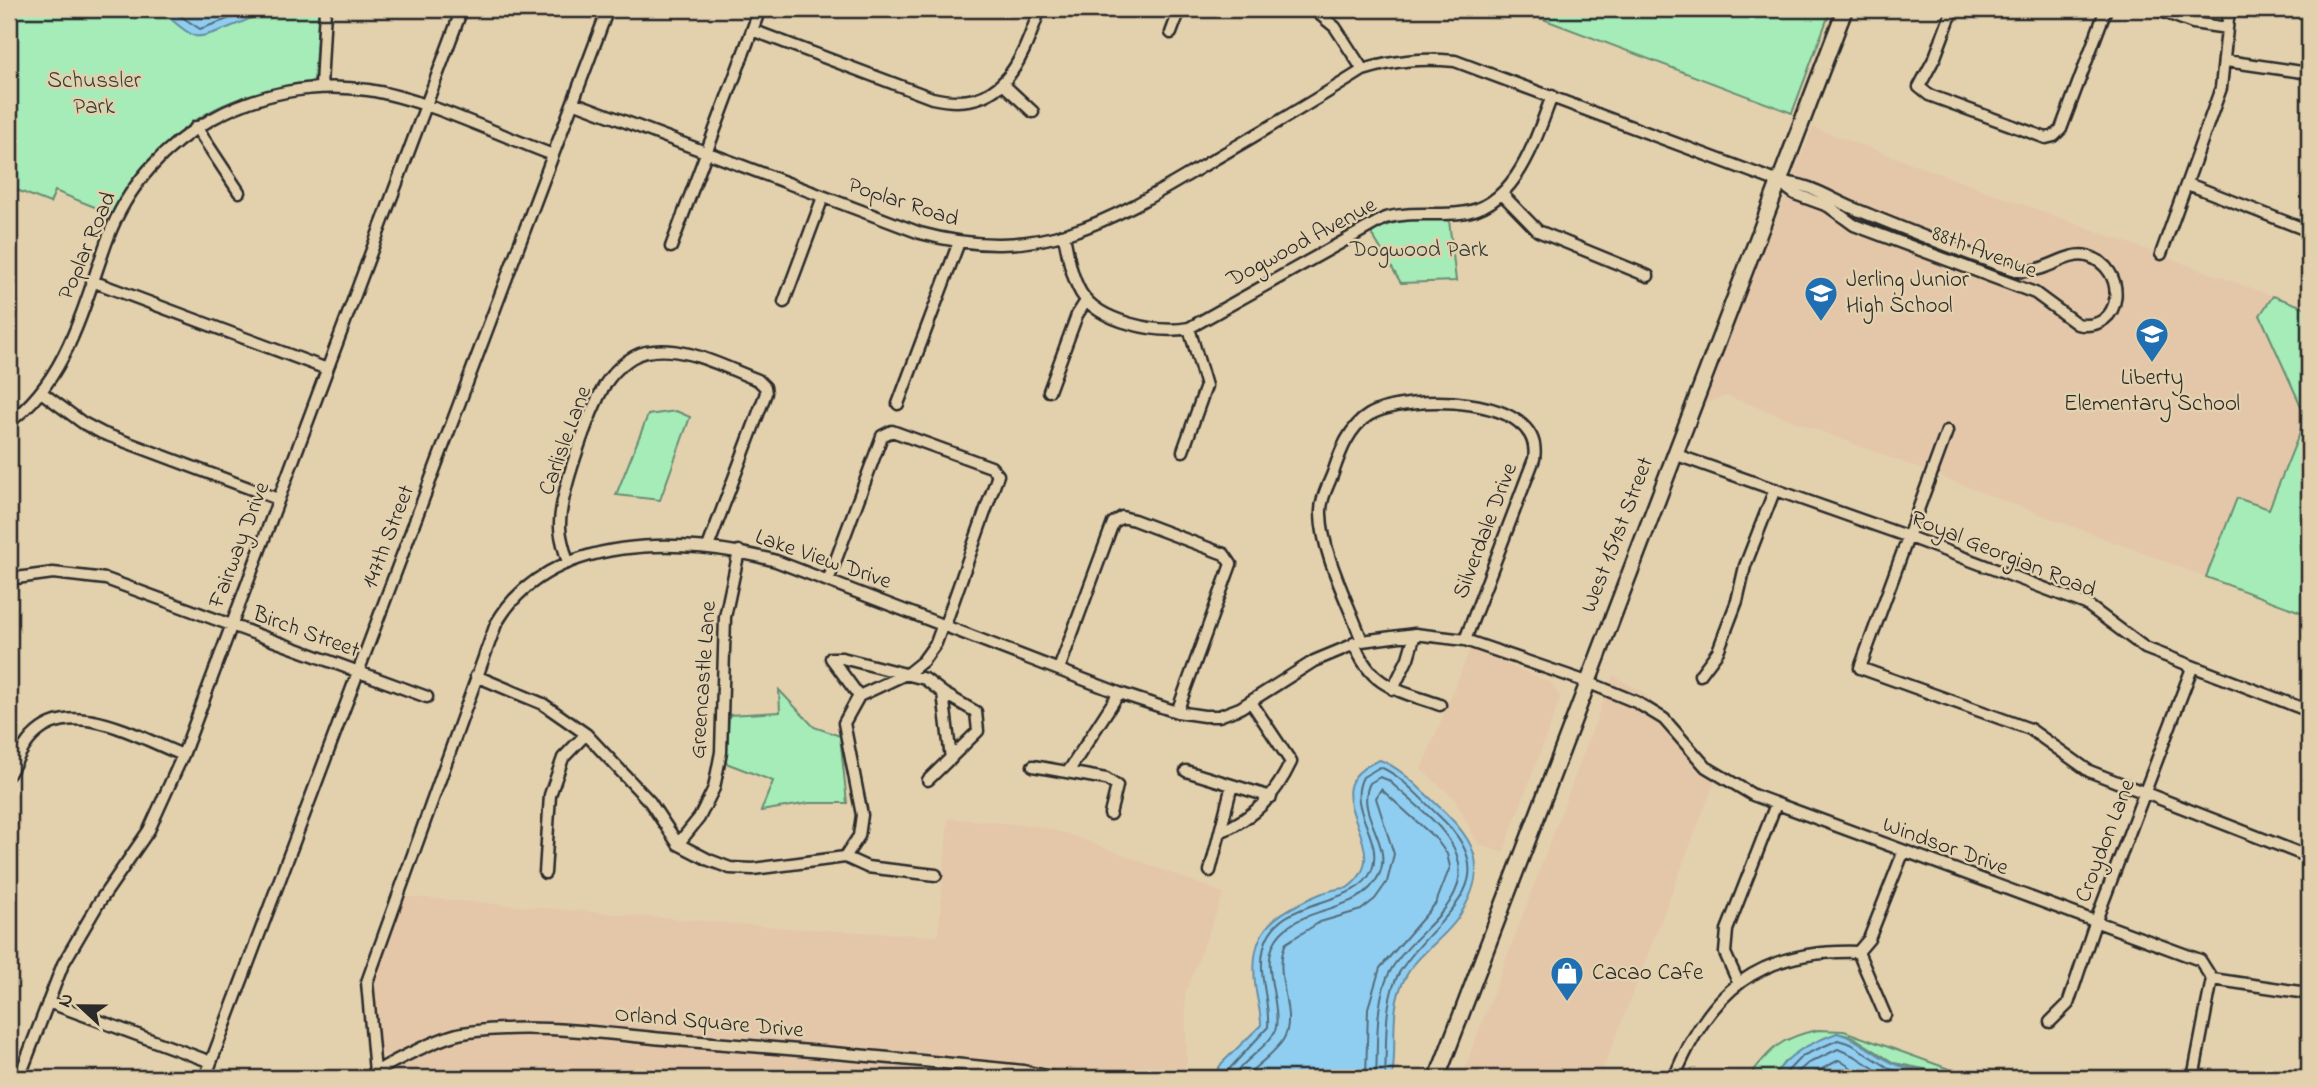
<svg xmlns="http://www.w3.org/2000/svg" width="2318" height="1087" viewBox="0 0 2318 1087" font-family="'Indie Flower',sans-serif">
  <rect width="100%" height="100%" fill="#e3d1ae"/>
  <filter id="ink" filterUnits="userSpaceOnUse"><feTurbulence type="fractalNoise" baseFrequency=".0143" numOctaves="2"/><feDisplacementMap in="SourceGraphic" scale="14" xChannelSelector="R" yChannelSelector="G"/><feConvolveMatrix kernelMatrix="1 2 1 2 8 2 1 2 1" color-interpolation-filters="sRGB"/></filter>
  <g filter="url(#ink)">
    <path fill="#e4c7a9" d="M1813 127 2273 296 2260 315 2306 417 2269 510 2236 499 2206 577 1727 396 1700 406Z
      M1470 649 1550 682 1561 697 1503 853 1478 844 1454 798 1421 770Z
      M1613 675 1642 692 1665 713 1719 771 1600 1078H1461Z
      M948 818 1037 826 1066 833 1224 893 1185 995 1187 1063 1181 1078H357L390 1056 379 1053 376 1049 371 982 400 896 790 928 938 936Z"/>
    <path fill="#a5ecb8" stroke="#688c72" stroke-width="2" d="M9 9H319L314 80C306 85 257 93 242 98 184 116 142 164 112 214L55 191 50 203 9 187Z
      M1516 9H1831L1792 113Z
      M1409 218 1449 220 1456 281 1401 283 1370 231Z
      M2273 296 2309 309V615L2206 577 2237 498 2269 509 2306 417 2260 315Z
      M676 411 690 417 660 500 616 495 648 415Z
      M779 690 814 727 840 736 847 803H809L761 811 773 781 726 763 729 715 780 712Z
      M1818 1030 1844 1031 1974 1078H1949L1934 1071 1894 1063 1853 1037 1837 1033 1785 1061 1773 1078H1748C1770 1049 1781 1037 1818 1030Z"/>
    <path fill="#90cef1" stroke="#688da2" stroke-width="2" d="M159 9H267C259 16 205 39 195 36 182 31 170 17 159 9Z
      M1380 760C1400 768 1414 783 1431 799 1472 837 1494 863 1458 918 1443 940 1417 954 1405 978 1388 1009 1398 1045 1392 1078H1212L1222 1063 1261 1025C1261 1011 1256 997 1255 983 1251 943 1262 922 1297 905 1314 896 1328 889 1347 888 1404 848 1302 790 1380 760Z
      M1837 1033C1860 1039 1874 1055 1895 1064 1913 1071 1931 1070 1949 1078H1773C1787 1053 1811 1043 1837 1033Z"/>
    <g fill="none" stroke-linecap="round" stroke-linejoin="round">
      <path stroke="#536c7a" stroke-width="2" d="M170 9 200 29 256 9
        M1221 1078 1268 1027C1270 1000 1257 975 1264 947 1277 894 1356 910 1372 870 1384 838 1346 810 1363 777L1380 767C1402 776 1420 798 1438 815 1514 885 1433 916 1399 973 1383 1001 1387 1046 1385 1078
        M1231 1078C1241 1062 1274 1043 1276 1027 1281 997 1256 960 1281 933 1310 903 1360 914 1379 875 1394 843 1354 814 1370 783L1380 777 1388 780C1427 816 1491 855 1442 912 1426 931 1405 947 1392 968 1374 997 1378 1045 1376 1078
        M1243 1078C1256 1066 1274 1054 1283 1040 1299 1014 1271 974 1286 943L1320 922 1361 910 1375 899 1387 882 1394 854 1376 798 1381 789 1436 839 1447 854 1450 867 1436 903 1380 968 1368 1008 1366 1078
        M1781 1078 1802 1056 1838 1040 1851 1044 1892 1070 1933 1078
        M1791 1078 1807 1064 1838 1049 1856 1057 1889 1078
        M1805 1078 1839 1060 1867 1078"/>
      <defs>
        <path id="street" d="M1313 9 1335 27 1363 70
          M1953 9 1935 57 1919 87 1929 95 2046 138 2054 136 2061 129 2106 9
          M2156 9 2193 23 2227 28
          M752 30 932 98C1003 114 1020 64 1040 9
          M1171 33 1180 9
          M2226 61 2309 73
          M1004 85 1033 112
          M321 87 325 9
          M573 102 920 233C1041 266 1112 220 1213 160 1263 131 1314 101 1363 70 1396 60 1422 58 1455 61L1779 182 1795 194 1828 206 1854 225 2035 293 2077 324C2124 334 2129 267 2087 256 2067 251 2045 274 2018 271 1965 254 1912 232 1860 211 1829 199 1814 184 1779 182
          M196 127 239 192
          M2188 184 2309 231
          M1502 194 1538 231 1648 276
          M1064 236C1068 255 1071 276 1081 293 1099 322 1157 334 1189 328L1385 218C1410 211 1434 216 1460 213 1516 208 1535 140 1552 96
          M671 247 760 9
          M2161 254 2221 88 2229 9
          M92 281 327 369
          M784 302 823 197
          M1049 391 1077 315 1086 301
          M41 392 83 423 102 433 278 499
          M898 404 959 242
          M9 422C68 380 84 303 108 238 146 134 260 74 368 90 423 98 499 135 553 155
          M1947 431 1860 668 2030 729 2089 771 2309 857
          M1183 451 1206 386 1189 328
          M1674 454 1909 537 2086 604 2145 648 2309 711
          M568 563C565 551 560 538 560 527 559 495 587 419 602 390 610 374 628 356 646 352 684 344 723 367 758 380L765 387 766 393 708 547
          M9 579 53 573 106 579 427 697
          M828 581 882 436 892 431 991 467 998 475 945 625
          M1362 641C1348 602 1322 554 1321 514 1320 500 1328 486 1333 473 1340 452 1349 427 1369 415 1407 393 1545 394 1534 459L1465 640
          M1354 643C1371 688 1398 690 1440 705
          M831 658H842L925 679 943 693 976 712 978 731 928 780
          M831 658 859 696
          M1059 669 1113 523 1122 517 1134 520 1224 554 1231 564 1177 712
          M1700 675 1718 651 1737 601 1745 566 1775 489
          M476 676 543 704 586 734 650 802 678 844 709 860 730 868 753 869 845 857 859 836 862 815 844 723 859 696 908 673 923 661 936 643 943 624
          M1393 689 1408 658 1415 634
          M943 693 951 759
          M1033 766 1106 779 1117 786 1110 814
          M1186 771 1271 797
          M1068 772 1119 693
          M9 774C16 762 22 747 32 737 71 695 139 738 183 755
          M1220 832C1255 817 1275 796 1291 762L1251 702
          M678 844 699 818 714 788 721 752 725 617 739 551
          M845 857 867 867 936 875
          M1210 871 1232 785
          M545 873 550 795 563 758 586 734
          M1858 952 1885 1015
          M2212 979 2300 992 2309 997
          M1738 982 1725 953 1727 930 1776 804
          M48 1002 211 1062
          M2050 1022 2068 1004 2095 923 2192 668
          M375 1072 367 982 496 624C548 532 687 536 776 561L1119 693 1177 712 1204 716H1219L1240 708 1314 661 1362 641 1415 634 1465 640 1587 682 1636 702 1664 719 1706 767 1753 795 2200 960 2212 979 2193 1078
          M19 1078 63 964 98 904 149 830 183 755 462 9
          M205 1078 608 9
          M368 1078C383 1065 443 1036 463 1033 532 1022 606 1034 675 1040 791 1049 907 1059 1023 1071L1056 1078
          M1674 1078C1710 990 1759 949 1858 952L1869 939 1903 853"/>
        <path id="secondary" d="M1437 1078 1845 9"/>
      </defs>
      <use href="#street" stroke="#2b2b2b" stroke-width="15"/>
      <use href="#secondary" stroke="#2b2b2b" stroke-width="19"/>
      <use href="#street" stroke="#e3d1ae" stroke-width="10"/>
      <use href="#secondary" stroke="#e3d1ae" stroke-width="14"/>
    </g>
  </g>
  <defs>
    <symbol id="school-pin" viewBox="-11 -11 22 30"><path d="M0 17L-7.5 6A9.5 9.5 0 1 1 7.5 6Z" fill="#1f6fb2" stroke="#e3d1ae"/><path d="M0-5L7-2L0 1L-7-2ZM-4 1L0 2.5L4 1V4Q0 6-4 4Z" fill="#fff"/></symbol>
    <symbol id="shop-pin" viewBox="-11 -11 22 30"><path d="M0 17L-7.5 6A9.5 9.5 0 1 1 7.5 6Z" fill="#1f6fb2" stroke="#e3d1ae"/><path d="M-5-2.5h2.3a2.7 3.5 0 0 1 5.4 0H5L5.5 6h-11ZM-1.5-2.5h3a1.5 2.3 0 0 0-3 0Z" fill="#fff"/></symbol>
  </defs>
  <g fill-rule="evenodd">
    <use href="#school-pin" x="1802" y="274" width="38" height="52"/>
    <use href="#school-pin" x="2133" y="315" width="38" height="52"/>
    <use href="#shop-pin" x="1548" y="954" width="38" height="52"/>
  </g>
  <g text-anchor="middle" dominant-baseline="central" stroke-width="5" stroke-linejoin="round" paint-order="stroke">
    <g font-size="23" fill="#373e39" stroke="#e3d1ae">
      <text x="94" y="81">Schussler<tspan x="94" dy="26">Park</tspan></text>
      <text x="1419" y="250">Dogwood Park</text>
    </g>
    <g font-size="23" fill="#2b2b2b" stroke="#e3d1ae">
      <text transform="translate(903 203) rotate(18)">Poplar Road</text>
      <text transform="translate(1302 243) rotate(-28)">Dogwood Avenue</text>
      <text transform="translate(88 246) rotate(-67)">Poplar Road</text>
      <text transform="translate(1984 253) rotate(21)">88th Avenue</text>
      <text transform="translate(566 441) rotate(-70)">Carlisle Lane</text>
      <text transform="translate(1486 531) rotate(-69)">Silverdale Drive</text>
      <text transform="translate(1618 535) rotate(-69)">West 151st Street</text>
      <text transform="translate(389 537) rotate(-69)">147th Street</text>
      <text transform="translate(240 545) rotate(-69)">Fairway Drive</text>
      <text transform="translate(2003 555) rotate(22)">Royal Georgian Road</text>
      <text transform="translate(823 560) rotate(19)">Lake View Drive</text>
      <text transform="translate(306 633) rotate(20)">Birch Street</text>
      <text transform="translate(704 680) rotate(-86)">Greencastle Lane</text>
      <text transform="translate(2106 841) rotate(-69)">Croydon Lane</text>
      <text transform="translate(1945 847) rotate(20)">Windsor Drive</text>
      <text transform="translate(709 1023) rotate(5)">Orland Square Drive</text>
    </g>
    <g font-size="23" fill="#2b2b2b" stroke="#e3d1ae" text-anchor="start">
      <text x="1846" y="280">Jerling Junior<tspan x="1846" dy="26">High School</tspan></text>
      <text x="2152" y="378" text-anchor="middle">Liberty<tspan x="2152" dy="26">Elementary School</tspan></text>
      <text x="1592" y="973">Cacao Cafe</text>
    </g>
  </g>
  <rect width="2318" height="1087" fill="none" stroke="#e3d1ae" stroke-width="35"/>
  <rect x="18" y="18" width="2283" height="1052" fill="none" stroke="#2b2b2b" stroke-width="2.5" filter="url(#ink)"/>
  <g transform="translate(80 1006) rotate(292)" stroke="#e3d1ae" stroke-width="5" paint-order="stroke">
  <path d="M0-5L12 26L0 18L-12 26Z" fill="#2b2b2b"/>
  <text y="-10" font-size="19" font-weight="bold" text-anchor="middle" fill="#2b2b2b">N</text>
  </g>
</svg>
